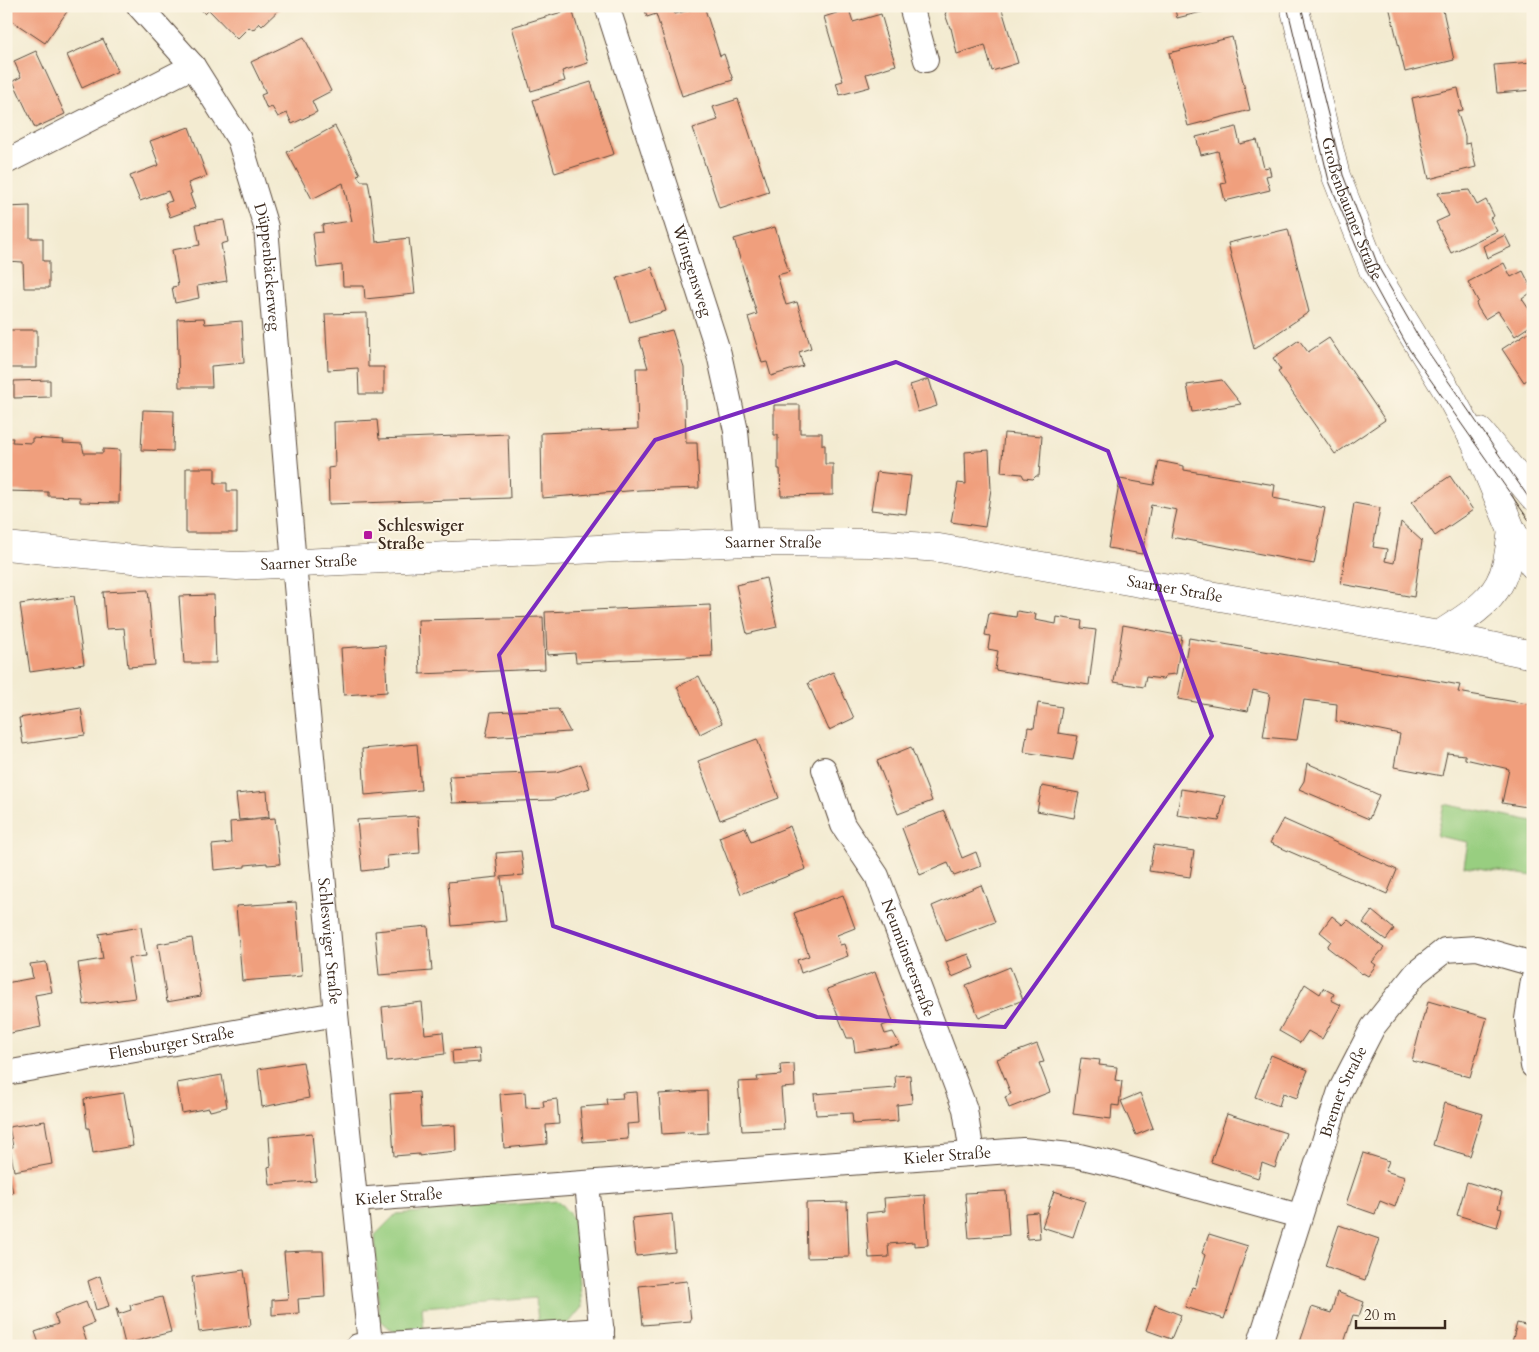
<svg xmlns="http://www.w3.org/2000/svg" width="1539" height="1352" viewBox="0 0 1539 1352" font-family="Cardo,serif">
  <rect width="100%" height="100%" fill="#fcf5e5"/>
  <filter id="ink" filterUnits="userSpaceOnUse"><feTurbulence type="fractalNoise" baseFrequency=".02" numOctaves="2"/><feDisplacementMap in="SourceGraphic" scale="10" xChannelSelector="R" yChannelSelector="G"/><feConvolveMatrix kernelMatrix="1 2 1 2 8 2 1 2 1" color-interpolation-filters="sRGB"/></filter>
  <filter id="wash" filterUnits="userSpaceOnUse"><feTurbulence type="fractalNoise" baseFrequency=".0096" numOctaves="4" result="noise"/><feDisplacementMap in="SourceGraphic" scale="20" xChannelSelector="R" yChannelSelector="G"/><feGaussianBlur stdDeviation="1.12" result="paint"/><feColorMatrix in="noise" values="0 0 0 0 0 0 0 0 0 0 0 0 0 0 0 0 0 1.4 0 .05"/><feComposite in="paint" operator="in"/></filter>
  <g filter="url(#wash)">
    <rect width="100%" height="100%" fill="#f3ebd1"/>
    <path fill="#98ce80" stroke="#6a7c4f" d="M1444 804 1533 822V876L1464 866 1468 842 1437 836Z
      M558 1201 574 1219 582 1307 568 1324 538 1323 536 1298 422 1307 424 1332H394L379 1319 375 1235 396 1214Z"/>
    <g id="blocks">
      <path fill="#f09f7d" d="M9 6H71L45 43 6 17V10Z
        M198 6H283L262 26 259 23 253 30 249 27 237 39 209 10 205 14Z
        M644 6H672L675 14 704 6 720 56 724 54 733 80 682 96 656 14 647 17Z
        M944 6H1001L1018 63 992 71 985 45 957 54 951 28H950L945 14 946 13Z
        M1174 6H1222V7L1177 18Z
        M1389 6H1442L1454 60 1405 72Z
        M572 9 588 63 562 71 565 81 531 91 512 27Z
        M849 9 853 22 881 14 885 28 884 29 896 65 866 74 870 87 840 95 836 83 843 81 824 17Z
        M304 37 331 91 312 101 317 112 292 124 287 113 278 117 272 107 267 109 261 95 266 93 251 62Z
        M1232 37 1250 110 1188 126 1169 53Z
        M103 39 118 71 82 88 67 55Z
        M36 51 65 114 35 128 13 81 21 77 14 61Z
        M1533 62V90L1497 93 1494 65Z
        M591 82 614 154 555 173 533 100Z
        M1458 88 1463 110 1457 111 1465 136V144L1470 143 1476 167 1429 179 1412 98Z
        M738 99 769 192 719 208 693 128 718 120 713 107Z
        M335 126 360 174 357 175 361 181H368L371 198 376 242 409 238 415 294 365 299 364 286H343L342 265 317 268 313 233 323 232 322 225 352 221 343 183 312 199 287 152Z
        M189 127 207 176 188 183 192 193 190 194 195 208 170 217 165 203 172 201 168 191 140 201 130 176 159 165 150 141Z
        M1236 127 1240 144 1257 140 1264 168 1269 167 1271 175 1266 176 1270 190 1225 201 1221 184 1226 183 1218 151 1201 155 1196 137Z
        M1469 190 1477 205 1486 200 1494 216 1490 218 1497 231 1451 253 1436 222 1449 216 1438 193Z
        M30 206V238H43V261H49V288H24L23 262 6 261V207Z
        M224 220 228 242 221 244 227 281 197 286 199 298 175 303 172 287 178 286 172 250 200 245 196 224Z
        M775 227 789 272 777 275 786 305 797 302 811 348 799 352 803 366 771 376 767 362 762 363 748 317 757 314 734 239Z
        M1288 229 1309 312 1254 349 1228 243Z
        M1505 235 1511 247 1487 258 1483 246Z
        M1504 263 1511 277 1523 271 1533 291 1522 299 1533 315V324L1515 336 1498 311 1485 319 1478 308 1476 303 1478 301 1468 282Z
        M652 267 666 311 630 322 617 278Z
        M367 313 368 367H384V394H359L358 368 328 370 325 314Z
        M204 318 205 324 242 321 244 363 211 366 212 387H179L177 319Z
        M6 325H8L9 330H37V368H6Z
        M1533 329V376L1524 382 1502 349Z
        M672 330 684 367 686 443H697L699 488 640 490 542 498 541 433 638 429 636 368H648L639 338Z
        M1329 338 1385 420 1335 454 1278 372 1281 370 1273 358 1299 340 1308 352Z
        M929 379 937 406 918 412 910 385Z
        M50 380V397L14 398V381Z
        M1222 380 1241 404 1192 412 1187 385Z
        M774 405H800V433H822V445H825V464H833V495L781 496 780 469H778V435H774Z
        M143 410 174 411 173 451 141 450Z
        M377 420 379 439 508 434 510 498 329 504 328 468 335 467 334 422Z
        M1004 433 1042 436 1039 476H1036L1033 479 1024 478 1022 474 1001 472Z
        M6 438H13L12 442 32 443V438L64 440 63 443 82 444 84 453H103V449L120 450 119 503 80 502V497L48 496V492L6 491Z
        M989 450 991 489 985 527 951 522 958 483 966 484 965 452Z
        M1159 461 1184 466V470L1275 485 1273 498 1325 508 1314 564 1171 537 1177 510 1151 505 1142 554 1108 548 1120 479 1154 485Z
        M186 468H215V483H227V491H237V533H186Z
        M877 472 911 476 906 514 871 510Z
        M1450 476 1473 510 1435 536 1412 502Z
        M1354 503 1380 508 1373 547 1387 549 1385 561 1394 563 1401 522 1422 541 1414 597 1341 584Z
        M766 578 777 627 747 634 736 585Z
        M148 590 155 665 128 667 124 628 106 629 103 592Z
        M214 595 216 663H184L179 596Z
        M74 596 84 664 30 672 20 604Z
        M710 605 712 656 576 662 575 653 547 655 545 612Z
        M1017 611 1036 614 1035 620 1056 624 1057 617 1082 621 1081 628 1096 630 1089 685 995 670 998 651 988 649 990 636 985 635 989 613 1016 617Z
        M543 617 545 669 420 674 418 620Z
        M1123 625 1182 636 1176 674 1166 675 1163 679 1146 677 1144 687 1114 682Z
        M1189 638 1460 685 1458 692 1533 705V808L1502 803 1509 769 1465 759V755L1447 753 1442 776 1394 767 1400 734 1336 721 1337 704 1304 700 1297 740 1263 737 1270 694 1253 690 1248 711 1178 699Z
        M385 645 387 692 344 695 341 648Z
        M833 672 854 718 829 730 808 683Z
        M699 676 722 723 700 734 677 687Z
        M1038 703 1062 707 1058 733 1078 736 1073 760 1024 752 1028 727 1034 728Z
        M81 708 85 735 23 744 19 718Z
        M558 709 570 732 486 737 491 712Z
        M757 739 779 798 720 820 698 761Z
        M417 744 421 790 365 795 362 749Z
        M911 747 932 801 898 814 877 761Z
        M1307 763 1379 795 1369 819 1299 789 1304 781Z
        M581 764 590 788 552 800 452 803 449 776 556 772Z
        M1042 786 1079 793 1074 818 1037 811Z
        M1181 789 1225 796 1219 821 1177 815Z
        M267 791 269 817 239 820 236 794Z
        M944 811 962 858 976 852 981 866 954 876 948 863 920 875 902 828Z
        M418 816 420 853 387 856 388 868 362 871 357 820Z
        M275 818 280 864 267 865V863L245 865V867L214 870 212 845 231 843 230 822Z
        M1283 819 1397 870 1387 894 1270 843Z
        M790 826 806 869 741 894 719 837 745 827 751 842Z
        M1154 845 1194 851 1190 877 1149 871Z
        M521 851 524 875 501 877 506 921 452 926 448 882 498 877 496 853Z
        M981 885 995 922 946 941 932 906Z
        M843 895 855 928 837 935 840 945 844 944 848 956 801 973 797 960 809 956 794 913Z
        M296 902 302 976 242 981 236 906Z
        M1372 911 1394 929 1386 940 1363 923Z
        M1332 916 1343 925 1348 920 1384 948 1372 962 1376 965 1368 976 1363 973 1362 974 1327 947 1331 941 1320 932Z
        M428 926 432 971 379 975 375 931Z
        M141 927 146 956 128 958 135 998 84 1005 78 963 103 959 99 934Z
        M192 938 201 996 167 1002 158 944Z
        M969 954 974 968 952 977 946 962Z
        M46 962 52 992 35 995 41 1027 6 1034V983L33 978 30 964Z
        M1010 967 1023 1000 979 1018 966 985Z
        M875 972 893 1022 882 1026 885 1034 893 1032 900 1045 855 1052 853 1038H847L827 989Z
        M1305 984 1320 994 1323 988 1334 994 1331 1000 1341 1005 1322 1039 1308 1031 1300 1043 1279 1031Z
        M1428 1001 1487 1018 1470 1077 1412 1061 1424 1014H1425Z
        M422 1002 425 1034 443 1032 445 1054 387 1061 382 1007Z
        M1037 1044 1044 1062 1039 1063 1050 1092 1009 1108 1005 1097 1011 1094 997 1059Z
        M479 1049 480 1062 453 1064 452 1051Z
        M1271 1055 1308 1070 1297 1098 1283 1093 1279 1106 1255 1097Z
        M1081 1058 1100 1060 1099 1065 1117 1067 1115 1080 1122 1081 1119 1106 1112 1105 1111 1119 1073 1114Z
        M303 1062 309 1098 262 1107 258 1069Z
        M794 1064 795 1087 781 1088 784 1129 742 1131 738 1082 758 1081 757 1077 781 1075 780 1065Z
        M222 1075 227 1107 210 1111 209 1108 182 1113 177 1083Z
        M910 1075 912 1103 897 1105 898 1121 853 1124 852 1113 816 1115 814 1094 896 1088 895 1076Z
        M707 1091 708 1133 693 1134 694 1132 662 1134 659 1094Z
        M419 1092 421 1127 455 1125 456 1151 426 1154V1155L419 1156V1154L394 1156 390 1094Z
        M525 1092 526 1108 544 1107 543 1101 557 1099 559 1124 546 1125 547 1144 504 1148 500 1094Z
        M637 1092 639 1123 627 1124 628 1139 583 1142 580 1107 607 1105 606 1099 623 1098 622 1093Z
        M124 1093 133 1146 93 1153 89 1128H87L84 1099Z
        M1140 1093 1153 1128 1136 1135 1121 1101Z
        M1445 1103 1483 1114 1470 1156 1433 1145Z
        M1227 1114 1286 1133 1275 1168 1262 1163 1258 1178 1211 1162Z
        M45 1121 52 1164 14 1171 10 1148 13 1147 9 1127Z
        M312 1133 316 1181 270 1185 268 1167 271 1166 269 1137Z
        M1363 1153 1389 1161 1385 1171 1405 1177 1395 1207 1380 1201 1375 1214 1346 1204Z
        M6 1174H9L13 1193 6 1195Z
        M1467 1182 1502 1193 1498 1208 1502 1209 1497 1227 1457 1215Z
        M1006 1191 1009 1235 969 1238 965 1193Z
        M1054 1191 1085 1201 1073 1237 1042 1227Z
        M925 1195 928 1245 914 1246V1242L888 1244 889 1257 869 1258 866 1213 885 1211 884 1198Z
        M847 1202 849 1257 807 1258 806 1203Z
        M1038 1212 1040 1238 1027 1239 1025 1213Z
        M672 1214 675 1252 636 1256 632 1218Z
        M1339 1225 1379 1239 1365 1280 1325 1266Z
        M1209 1234 1248 1246 1224 1319 1185 1307 1192 1287 1195 1288 1205 1255 1202 1253Z
        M304 1251H323L325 1297 298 1299 299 1313 272 1315V1300L288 1299 284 1252Z
        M244 1270 251 1325 199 1332 192 1277Z
        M100 1276 109 1306 96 1310 88 1281Z
        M687 1281 691 1321 643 1325 639 1286Z
        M1337 1292 1364 1302 1359 1316 1353 1315 1343 1346 1299 1345 1312 1307 1331 1313Z
        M162 1297 171 1332 125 1344 116 1308H117L119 1314 131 1310 130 1305Z
        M86 1302 94 1323 82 1328 88 1346H40L35 1332 58 1324 54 1314Z
        M1155 1305 1181 1315 1171 1339 1146 1330Z
        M1517 1323 1533 1327V1346H1511Z"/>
    </g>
  </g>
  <g filter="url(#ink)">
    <use href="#blocks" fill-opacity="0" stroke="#574739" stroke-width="1"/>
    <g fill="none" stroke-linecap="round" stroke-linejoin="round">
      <defs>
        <g id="street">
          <path id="s1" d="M139 6 193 66 239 139 266 227 294 564 336 1014 370 1344"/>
          <path id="s2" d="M607 6 719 354 736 431 746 542"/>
          <path d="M911 6 926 60"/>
          <path d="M6 162 193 66"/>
          <path id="s3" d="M824 769 843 825 877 876 965 1109 972 1154"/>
          <path d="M1533 980 1527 1019 1533 1066"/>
          <path id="s4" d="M6 1073 336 1014"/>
          <path d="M587 1184 603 1346"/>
          <path id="s5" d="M355 1200 1023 1150 1079 1156 1108 1163 1299 1216"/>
          <path d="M358 1346 602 1330"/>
          <path id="s6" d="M1259 1346 1340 1091 1373 1027 1416 973 1445 950 1477 948 1533 964"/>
        </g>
        <g id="secondary">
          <path id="s7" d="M1294 6 1336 176 1373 270 1449 394 1475 442 1512 531 1533 565"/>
          <path d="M1480 432 1533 496"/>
          <path id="s8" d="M6 546 162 562 237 566 746 542 872 543 939 548 1439 635 1533 655"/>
          <path d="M1439 635C1459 622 1487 606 1499 584 1508 568 1509 549 1512 531"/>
        </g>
      </defs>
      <use href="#street" stroke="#574739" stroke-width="26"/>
      <use href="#secondary" stroke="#574739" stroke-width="29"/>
      <use href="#street" stroke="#fff" stroke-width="24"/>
      <use href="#secondary" stroke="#fff" stroke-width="28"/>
      <path stroke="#3b2a1e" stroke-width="1" d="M1287 6 1329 181 1367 272 1409 349 1533 526
        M1301 6 1343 175 1379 268 1422 343 1533 504"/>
    </g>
  </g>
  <path fill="none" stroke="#7b2cbf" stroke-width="4" stroke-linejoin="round" d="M896 362 1108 451 1212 736 1005 1027 817 1017 553 926 499 655 655 440Z"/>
  <rect fill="#b5179e" stroke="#fcf5e5" stroke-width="2" x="363" y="530" width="10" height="10" rx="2.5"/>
  <g text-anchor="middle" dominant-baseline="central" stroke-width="4" stroke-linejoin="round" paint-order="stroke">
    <g font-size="16" fill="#3b2a1e" stroke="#fcf5e5">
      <text stroke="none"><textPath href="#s7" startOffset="211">Großenbaumer Straße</textPath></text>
      <text stroke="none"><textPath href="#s1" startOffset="299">Düppenbäckerweg</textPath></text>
      <text stroke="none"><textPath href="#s2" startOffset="278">Wintgensweg</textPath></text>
      <text stroke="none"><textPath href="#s8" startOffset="769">Saarner Straße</textPath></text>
      <text stroke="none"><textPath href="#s8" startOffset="304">Saarner Straße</textPath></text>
      <text stroke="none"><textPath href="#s8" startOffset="1174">Saarner Straße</textPath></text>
      <text stroke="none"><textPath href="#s1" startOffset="976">Schleswiger Straße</textPath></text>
      <text stroke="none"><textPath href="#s3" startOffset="208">Neumünsterstraße</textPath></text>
      <text stroke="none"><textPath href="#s4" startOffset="168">Flensburger Straße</textPath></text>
      <text stroke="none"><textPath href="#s6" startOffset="268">Bremer Straße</textPath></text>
      <text stroke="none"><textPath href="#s5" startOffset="594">Kieler Straße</textPath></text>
      <text stroke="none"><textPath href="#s5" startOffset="44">Kieler Straße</textPath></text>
    </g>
    <g font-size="16" font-weight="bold" fill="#3b2a1e" stroke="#fcf5e5" text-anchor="start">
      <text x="378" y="526">Schleswiger<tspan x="378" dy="18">Straße</tspan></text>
    </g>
  </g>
  <rect width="1539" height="1352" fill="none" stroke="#fcf5e5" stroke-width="25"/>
  <path d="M1356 1320v8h89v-8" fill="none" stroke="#3b2a1e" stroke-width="2.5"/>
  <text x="1364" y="1320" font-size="15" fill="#3b2a1e" stroke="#fcf5e5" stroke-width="4" paint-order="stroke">20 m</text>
</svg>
